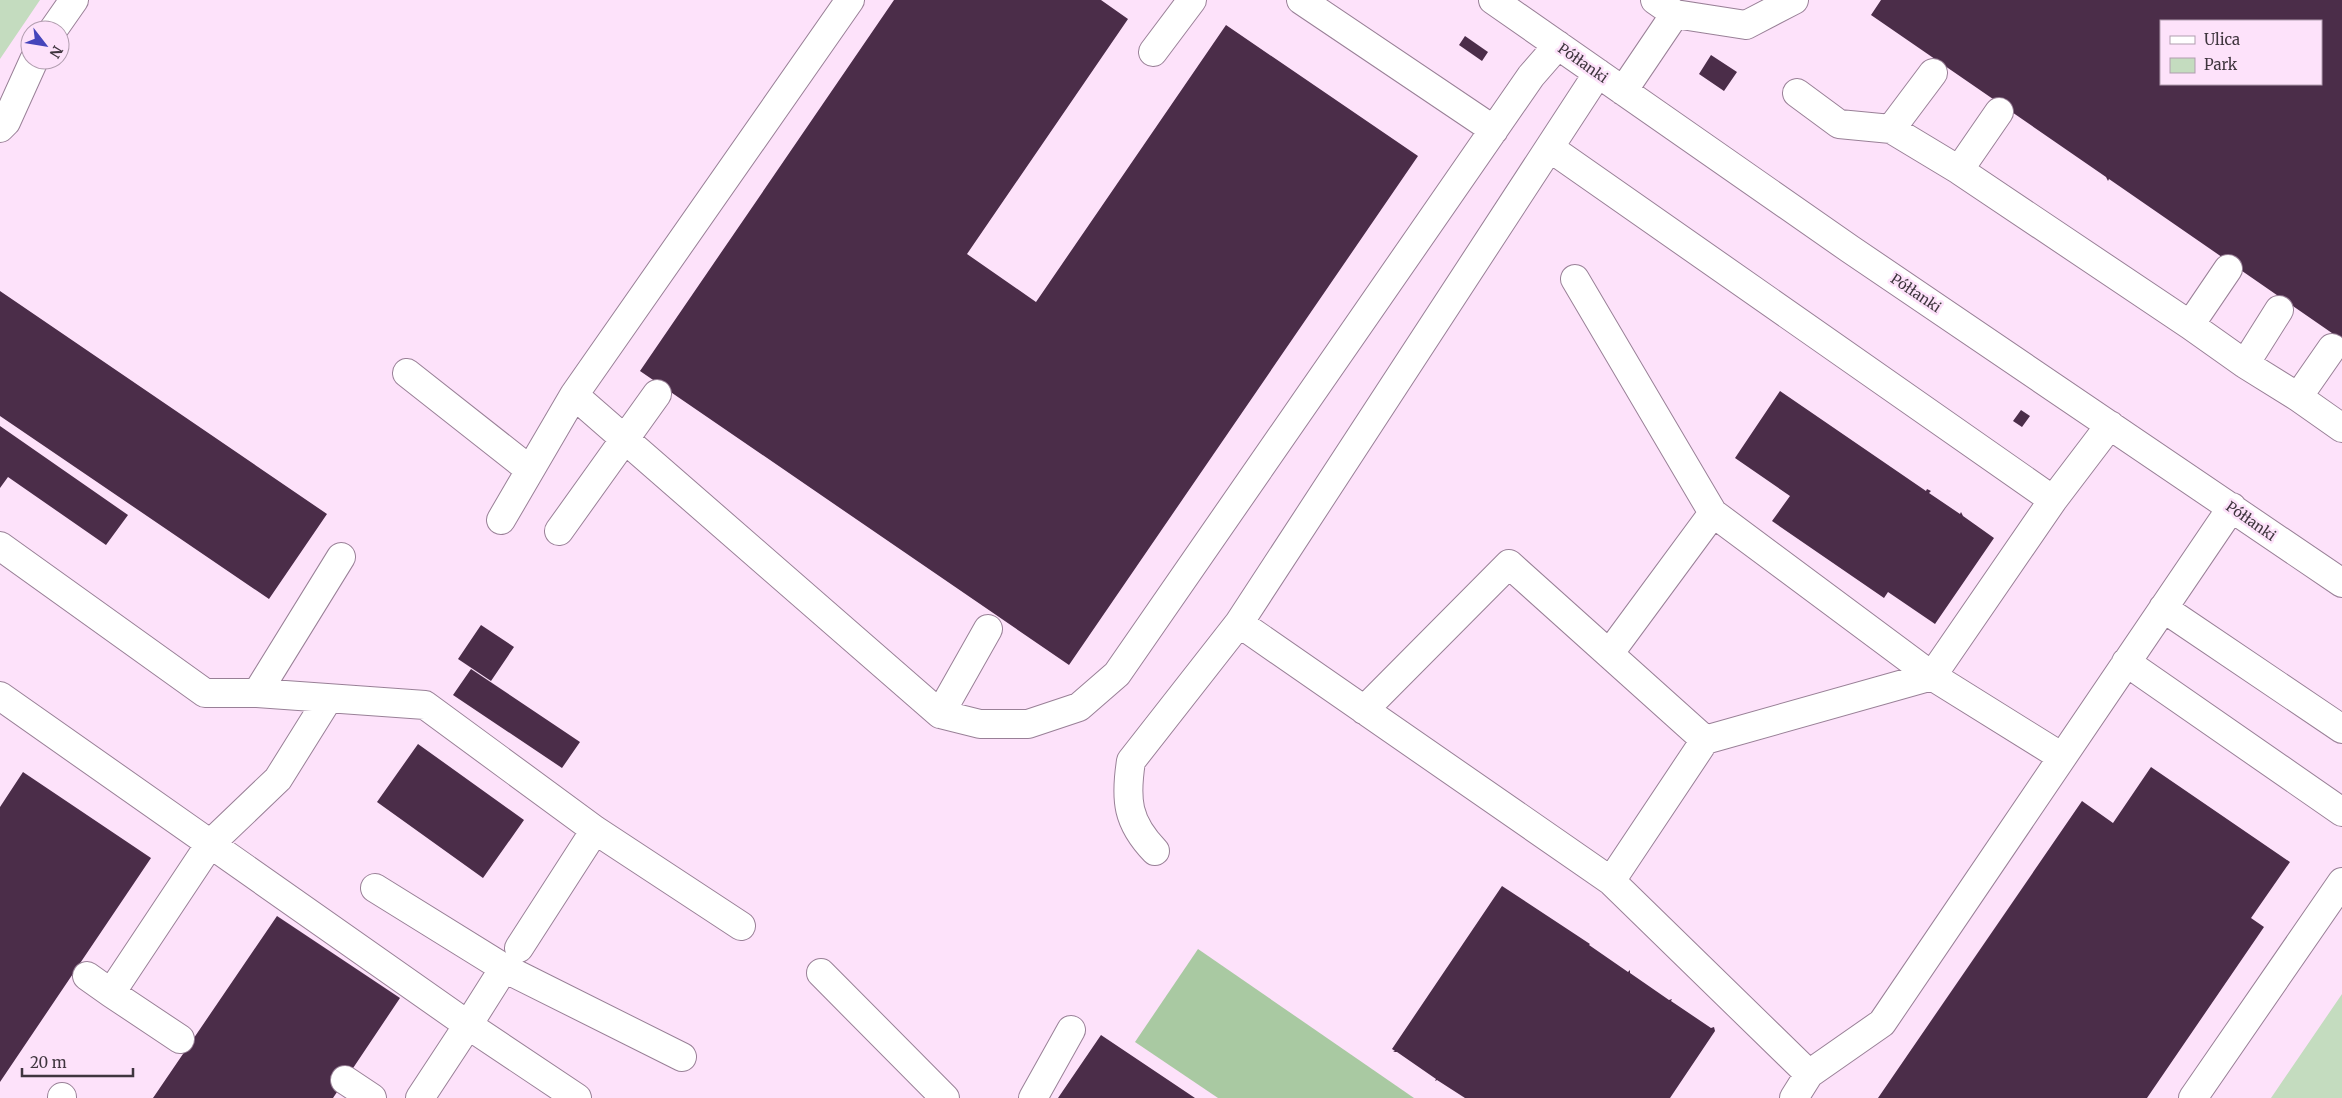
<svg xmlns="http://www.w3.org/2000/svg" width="2342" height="1098" viewBox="0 0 2342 1098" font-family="Merriweather,serif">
  <rect width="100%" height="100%" fill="#fde2fa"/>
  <path fill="#c4dcbf" d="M0 0H40L0 59Z
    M2342 994V1098H2271Z"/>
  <path fill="#a9c9a2" d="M1198 949 1414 1098H1218L1135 1042Z"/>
  <path fill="#4b2d49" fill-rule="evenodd" d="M894 0H1101L1128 19 967 254 1036 302 1226 25 1418 156 1069 665 640 371Z
    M1881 0H2342V340L2109 179 2108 181 2106 177 1871 15ZM2161 21H2321V84H2161Z
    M1465 36 1488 52 1482 61 1459 45Z
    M1711 55 1737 72 1724 91 1699 74Z
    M0 291 327 514 269 599 0 416Z
    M1780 391 1926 491 1927 489 1931 491 1929 493 1960 514 1961 512 1963 516 1994 538 1935 624 1888 592 1884 598 1772 521 1790 496 1735 458Z
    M2021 410 2030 416 2022 427 2013 421Z
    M0 426 128 515 106 545 8 477 0 488Z
    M481 625 514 647 491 681 458 659Z
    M471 669 580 742 562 768 453 695Z
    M418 744 524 820 483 878 377 802Z
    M2151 767 2290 862 2251 918 2264 927 2147 1098H1878L2082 801 2113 823Z
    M23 772 151 858 0 1082V807Z
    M1502 886 1590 944 1589 945 1628 972 1630 970V973L1669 1000 1672 999 1671 1001 1711 1028 1714 1027 1715 1031 1670 1098H1465L1437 1080 1435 1081 1436 1079 1397 1052H1393L1395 1051 1392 1049Z
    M277 916 400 998 333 1098H153Z
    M1101 1035 1195 1098H1058Z"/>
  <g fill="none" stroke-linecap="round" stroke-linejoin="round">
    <defs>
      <path id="minor" d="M850 0 574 395 940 714 980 724H1028L1079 707 1117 674 1531 76 1558 45
        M1301 0 1494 130
        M1493 0 1850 249 2342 583
        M1675 14 1746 25 1794 0
        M53 30 74 0
        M1153 52 1192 0
        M1598 73 1239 623 1611 881
        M1933 73 1891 129 1959 170
        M1623 91 1675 14 1655 0
        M1797 93 1839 124 1891 129
        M1999 112 1959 170 2190 325
        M0 128 6 122 34 60
        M1550 148 2053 500
        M2228 269 2190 325 2245 364
        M1575 279 1713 513 1609 654
        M2279 310 2245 364 2298 397
        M2332 348 2298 397 2342 428
        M407 373 530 470
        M1713 513 1932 676 1705 740 1611 881 1809 1074
        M501 520 574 395
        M559 531 657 394
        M0 546 205 693H257L425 705 595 830 741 926
        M2163 608 2342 729
        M2126 662 2342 812
        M257 693 341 557
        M0 696 468 1025 504 968 375 888
        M1364 710 1509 564 1705 740
        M940 714 988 629
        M2062 757 1932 676 2053 500 2110 425
        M1155 851C1127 822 1125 800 1131 761L1239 623
        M519 948 595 830
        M504 968 682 1057
        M821 973 945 1098
        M87 976 111 993
        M180 1039 111 993 210 844 278 779 328 699
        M345 1080 372 1098
        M62 1098V1097
        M420 1098 468 1025 577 1098
        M1033 1098 1071 1030
        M1794 1098 1809 1074 1882 1023 2232 507
        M2193 1098 2342 882"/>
    </defs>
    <use href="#minor" stroke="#998097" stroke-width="30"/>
    <use href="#minor" stroke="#fff" stroke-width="28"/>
  </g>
  <g text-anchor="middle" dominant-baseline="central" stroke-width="5" stroke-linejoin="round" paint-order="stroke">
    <g font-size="14" fill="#3f353e" stroke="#fde2fa">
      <text transform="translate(1583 63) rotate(35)">Półłanki</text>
      <text transform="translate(1916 293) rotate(34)">Półłanki</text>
      <text transform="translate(2251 521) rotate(35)">Półłanki</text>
    </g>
  </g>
  <rect x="2160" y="20" width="162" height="65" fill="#fde2fa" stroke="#b19daf"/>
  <rect x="2170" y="36" width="25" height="8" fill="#ffffff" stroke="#b19daf"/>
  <text x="2204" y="45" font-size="15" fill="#3f353e">Ulica</text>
  <rect x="2170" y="58" width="25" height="15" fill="#c4dcbf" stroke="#b19daf"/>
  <text x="2204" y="70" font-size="15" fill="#3f353e">Park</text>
  <g transform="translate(45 45) rotate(121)"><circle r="24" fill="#fde2fa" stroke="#b19daf"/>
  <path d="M0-4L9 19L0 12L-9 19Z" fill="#4545bb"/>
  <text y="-8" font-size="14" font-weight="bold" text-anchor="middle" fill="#3f353e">N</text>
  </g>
  <path d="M22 1068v8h111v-8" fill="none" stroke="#3f353e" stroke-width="2.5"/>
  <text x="30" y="1068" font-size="15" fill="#3f353e" stroke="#fde2fa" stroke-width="4" paint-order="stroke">20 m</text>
</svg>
